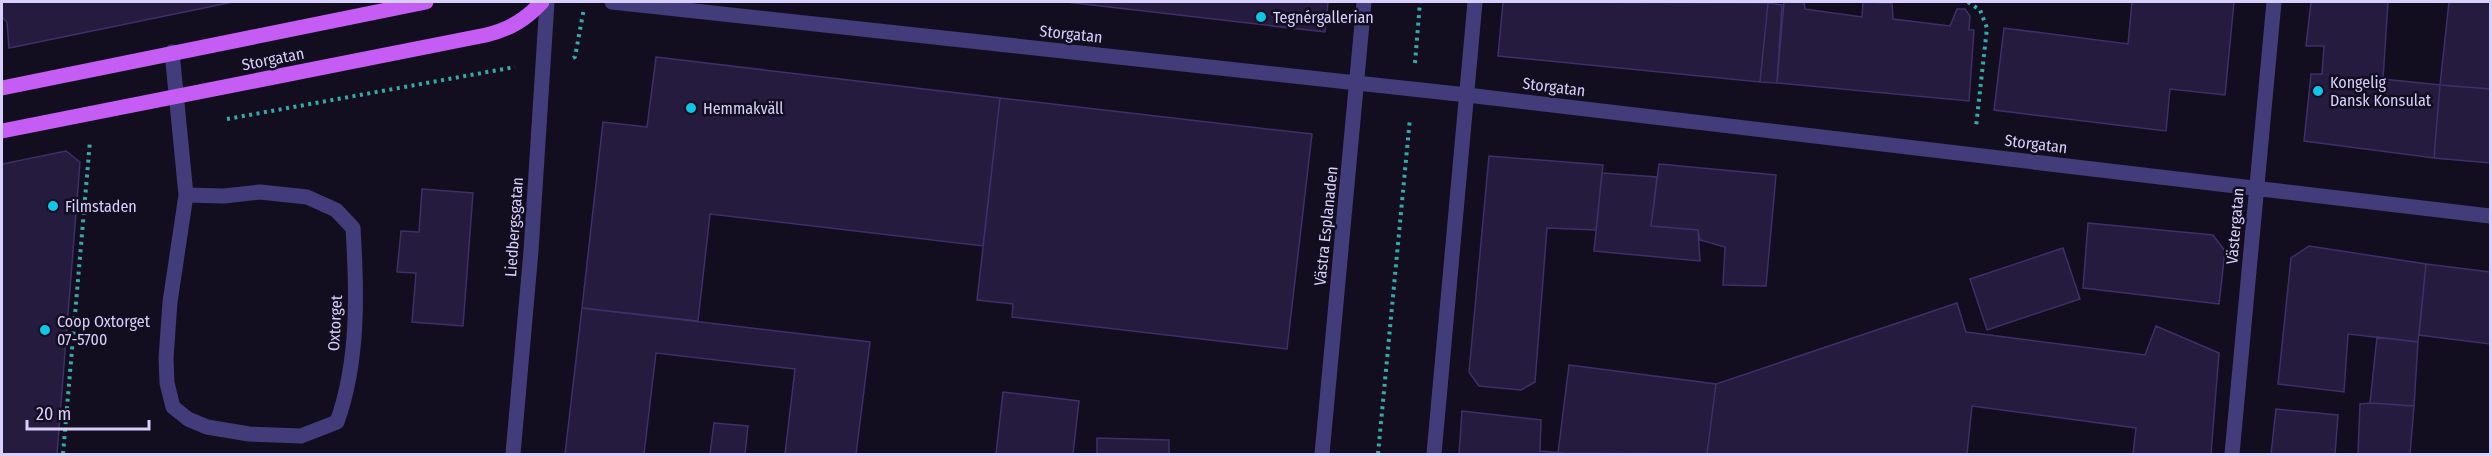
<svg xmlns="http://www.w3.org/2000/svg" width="2492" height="456" viewBox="0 0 2492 456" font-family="'Fira Sans Condensed',sans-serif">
  <rect width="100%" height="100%" fill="#120e1f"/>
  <path fill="#251b3f" stroke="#3e2f69" stroke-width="1.5" d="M2 2H233L9 48 7 22 2 17Z
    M1066 2H1328L1325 32Z
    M1503 2 1768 3 1760 82 1498 56Z
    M1784 2H1804L1805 9 1862 17 1863 2 1892 3 1893 19 1950 26 1957 9H1965L1970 16 1969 30H1974L1969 101 1777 83Z
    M2132 2H2234L2225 95 2170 89 2166 131 1994 110 2004 28 2128 44Z
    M2311 2H2388L2383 79 2440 85 2434 158 2304 141 2311 74H2322L2324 46H2306Z
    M2449 2H2490V89L2440 85Z
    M1768 3 1782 5 1777 83 1760 82Z
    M656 57 1000 98 983 246 710 214 698 321 582 308 603 122 647 127Z
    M2440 85 2490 89V163L2434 158Z
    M1000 98 1312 134 1287 349 1012 317 1013 304 977 300Z
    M66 151 80 162 57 454H2V164Z
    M1489 156 1603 165 1596 230 1547 228 1535 382 1521 390 1479 386 1469 372Z
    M1659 164 1776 175 1766 286 1723 285 1725 247 1700 240 1698 230 1651 226Z
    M1602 173 1657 177 1651 226 1698 230 1700 261 1594 251Z
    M422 189 473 193 463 326 412 322 416 273 397 272 401 231 419 232Z
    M2088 223 2213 235 2225 251 2219 304 2083 288Z
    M2309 246 2426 264 2418 342 2348 334 2344 392 2278 384 2291 258Z
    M2063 248 2080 299 1987 330 1970 279Z
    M2426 264 2490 272V344L2419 335Z
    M1957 303 1966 332 2145 355 2156 326 2219 353 2211 454H2133L2136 428 1972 406 1967 454H1707L1716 384Z
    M582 308 870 342 856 454H785L795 369 656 353 644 454H565Z
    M2377 337 2418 342 2414 406 2370 403Z
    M1569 365 1716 384 1707 454 1558 453Z
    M1003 392 1079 401 1073 454H996Z
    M2370 403 2414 406 2410 454H2358L2360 404Z
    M2276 409 2338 415 2335 454H2271Z
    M1462 411 1541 420 1540 451 1575 454H1459Z
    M714 423 748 426 745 454H710Z
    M1097 438 1169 440V454H1097Z"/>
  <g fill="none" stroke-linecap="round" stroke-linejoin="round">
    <path stroke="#35aaa9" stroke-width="4" stroke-dasharray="3 4.5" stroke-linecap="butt" d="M1968 2 1980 10 1987 28 1976 127
      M573 58 575 57 584 8
      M1415 63 1420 2
      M227 119 515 67
      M63 454 90 141
      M1378 454 1410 118"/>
    <path stroke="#423c7b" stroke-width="15" d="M612 2 1467 95 2490 216
      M172 52 186 195 170 302 166 358 167 383 173 407 188 419 207 427 249 434 301 436 337 422C359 361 357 292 353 228L336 210 307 197 260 192 224 196 186 195
      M513 454 531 251 547 2
      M1322 454 1364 2
      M1434 454 1475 2
      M2232 454 2274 2"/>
    <path stroke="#c55df5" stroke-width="15" d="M2 88 426 2
      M2 131 486 35C510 29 525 20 542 2"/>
  </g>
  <g fill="#0fc5e8" stroke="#120e1f" stroke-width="2">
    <circle cx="1261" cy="17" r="6"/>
    <circle cx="2318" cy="91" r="6"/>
    <circle cx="691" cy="108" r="6"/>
    <circle cx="53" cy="206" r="6"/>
    <circle cx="45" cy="330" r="6"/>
  </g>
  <g text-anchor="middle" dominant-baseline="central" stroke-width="5" stroke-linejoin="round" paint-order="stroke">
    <g font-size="16" fill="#d7cffc" stroke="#120e1f" text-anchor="start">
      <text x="1273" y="17">Tegnérgallerian</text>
      <text x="2330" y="82">Kongelig<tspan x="2330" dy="18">Dansk Konsulat</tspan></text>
      <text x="703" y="108">Hemmakväll</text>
      <text x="65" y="206">Filmstaden</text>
      <text x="57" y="321">Coop Oxtorget<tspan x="57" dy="18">07-5700</tspan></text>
    </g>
    <g font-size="16" fill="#d7cffc" stroke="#120e1f">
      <text transform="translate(1071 34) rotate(6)">Storgatan</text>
      <text transform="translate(273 59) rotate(-11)">Storgatan</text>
      <text transform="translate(1554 87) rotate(7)">Storgatan</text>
      <text transform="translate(2036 144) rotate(7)">Storgatan</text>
      <text transform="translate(1326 226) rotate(-84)">Västra Esplanaden</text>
      <text transform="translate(2235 226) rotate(-85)">Västergatan</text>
      <text transform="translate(514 227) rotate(-86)">Liedbergsgatan</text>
      <text transform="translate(335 323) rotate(-87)">Oxtorget</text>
    </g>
  </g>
  <rect width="2492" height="456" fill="none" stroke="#d7cffc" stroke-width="6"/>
  <path d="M27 420v9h122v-9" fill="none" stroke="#d7cffc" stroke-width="3"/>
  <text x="36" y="420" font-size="18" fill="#d7cffc" stroke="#120e1f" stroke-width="4.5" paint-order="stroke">20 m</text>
</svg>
